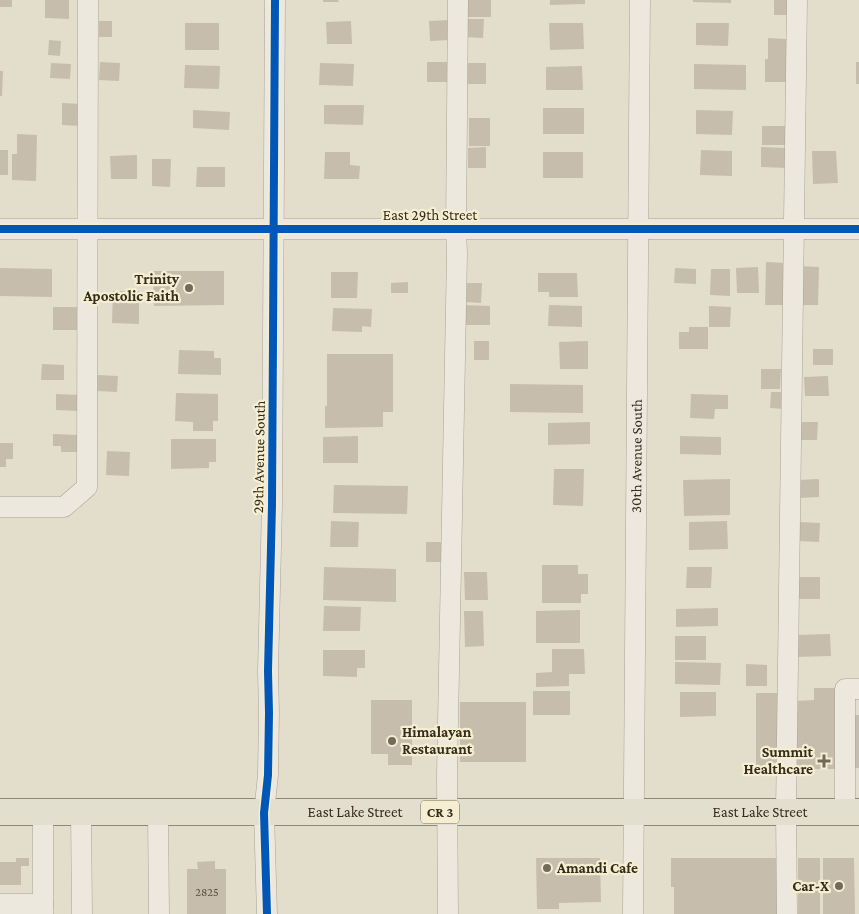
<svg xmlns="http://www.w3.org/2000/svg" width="859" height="914" viewBox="0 0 859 914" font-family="'Crimson Pro',serif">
  <rect width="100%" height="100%" fill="#e3decc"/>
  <path fill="#c7bdad" d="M0 0H12V7H0Z
    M45 0H69V19L45 18Z
    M323 0H338L339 2H323Z
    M464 0H491V17H463Z
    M550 0H585V4L550 5Z
    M693 0H731V3L693 2Z
    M774 0H788V15H774Z
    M465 19H484L483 38 464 37Z
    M449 20V40L430 41 429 21Z
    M99 21H112V37H99Z
    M351 21 352 44H327L326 22Z
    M185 23H219V50H185Z
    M549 23H583L584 49 550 50Z
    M696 23H729L728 46 696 45Z
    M768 38 786 39 788 82H765V59H768Z
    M49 40 61 41 60 56 48 55Z
    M100 62 120 63 119 81 99 80Z
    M427 62H449L448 82H427Z
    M856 62H859V84H856Z
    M51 63 71 64 70 79 50 78Z
    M320 63 354 64 353 86 319 85Z
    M466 63H486V84H465Z
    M694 64 746 65V90L694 89Z
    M185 65 220 66 219 89 184 88Z
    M582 66 583 90H546V67Z
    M0 71H3L2 96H0Z
    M62 103 82 104 81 126 62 125Z
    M324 105H364L363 125 324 124Z
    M543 108H584V134H543Z
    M193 110 230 112 229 130 193 128Z
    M696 110 733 111 732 135 696 134Z
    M469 118H490V146H469Z
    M762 126H786V145H762Z
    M17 134 37 135 36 181 12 180V154H17Z
    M486 147V168H468V148Z
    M761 147 786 148V168L761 167Z
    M0 150H8V175H0Z
    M701 150 732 151V176L700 175Z
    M812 151H836L838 183 813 184Z
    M325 152H350V165L360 166 359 179H324Z
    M543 152H583V178H543Z
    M137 155V179H111L110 156Z
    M152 159H171L170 187 152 186Z
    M197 167H225V187H196Z
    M766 262 786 263 785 305H765Z
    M798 266 819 267 818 305H797Z
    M758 267 759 293H737L736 268Z
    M0 268 52 269V297L0 296Z
    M675 268 696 269V284L674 283Z
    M711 269H730V296L710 295Z
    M153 271H224V305L154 306Z
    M331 272H358L357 298H331Z
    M538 273H577L578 297H549V292H538Z
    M408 282V293H391V283Z
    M467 283H482L481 303 466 302Z
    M113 291H139V324L112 323Z
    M462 305 490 306V325H461Z
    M549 305 582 306V327L548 326Z
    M709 306 731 307 730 327H709Z
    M53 307H80V330H53Z
    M333 308 372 309 371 327 362 326V332L332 331Z
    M689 327H708V349H679V332H689Z
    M474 341H489V360H474Z
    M588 341V369H560L559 342Z
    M813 349H833V365H813Z
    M179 350 214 351V358H221V375L178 374Z
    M327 354H393V412H383V427L325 428V406H327Z
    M42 364 64 365V380H41Z
    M761 369H781L780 389H761Z
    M97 375 118 376 117 392 96 391Z
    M828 376 829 396H805L804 377Z
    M510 384 583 385V413L510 412Z
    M771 392H785L784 409 770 408Z
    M176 393 218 394V421H213V431H193V422L175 421Z
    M56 394 80 395 79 411 56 410Z
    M691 394 728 395V409H715L714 419 690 418Z
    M590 422V444L548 445V423Z
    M798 422H818L817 440H798Z
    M53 434 79 435V452H61V446H53Z
    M358 436V463H323V437Z
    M680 436 721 437V455L680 454Z
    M171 439H216V462H209V468L171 469Z
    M0 443H13V459H6V467H0Z
    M107 451 130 452 129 476 106 475Z
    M554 469H584L583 506 553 505Z
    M730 479V515L684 516 683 480Z
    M819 479V497L799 498 798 480Z
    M334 485 408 486 407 514 333 513Z
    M331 521 359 522 358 547H330Z
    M727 521 728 549 689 550V522Z
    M798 522 820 523 819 542 798 541Z
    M426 542H443V562H426Z
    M542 565H578V574H588V594H581V603H542Z
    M324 567 396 569V602L323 600Z
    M687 567H712L711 588H686Z
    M464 572H487L488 600H465Z
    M796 577H820V599H797Z
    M324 606 361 607 360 631H323Z
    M718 608V626L676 627V609Z
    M580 610V643H536V611Z
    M464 611H483L484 646 465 647Z
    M830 634 831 656 795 657V635Z
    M675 636H706V660H675Z
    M552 649H584L585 674H569V686L536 687V673L552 672Z
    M323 650H365V668H357V677L323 676Z
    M675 662 721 663 720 685 675 684Z
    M746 664 767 665V686H746Z
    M814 688H835V769H795V701L814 700Z
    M533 691H570V715H533Z
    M680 692H716V716L680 717Z
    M756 693H782L781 766H756Z
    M371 700H412V765H388V754H371Z
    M460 702H526V762H460Z
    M855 715H859V768H854Z
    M16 858H29V866H21V885H0V862H16Z
    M536 858H600L601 902 559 903V909H537Z
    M671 858H777V914H674V887H671Z
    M798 858H820V914H798Z
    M823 858H854L855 914H823Z
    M215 861V869H226V914H187V869H198L197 862Z"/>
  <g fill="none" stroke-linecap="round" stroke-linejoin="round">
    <defs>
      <g id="minor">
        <path d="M0 229H859"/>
        <path d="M0 507H64L87 487 88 0"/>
        <path d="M43 812V914"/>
        <path d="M81 812 82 914"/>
        <path d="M158 812 159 914"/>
        <path d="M845 812V689H859"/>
        <path d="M0 904H43"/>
        <path d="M267 914 264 813 268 775 269 713 268 671 272 505 275 0"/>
        <path d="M448 914 447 775 457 254 456 229 458 0"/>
        <path id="s1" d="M633 914 640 0"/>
        <path d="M787 914 786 812 797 0"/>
      </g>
      <g id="major">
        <path id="s2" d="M0 812H859"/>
      </g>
    </defs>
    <use href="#minor" stroke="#a8a395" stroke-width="21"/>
    <use href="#major" stroke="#8e887c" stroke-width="28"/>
    <use href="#minor" stroke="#ece8dd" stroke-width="20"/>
    <use href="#major" stroke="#e3dfcf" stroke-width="26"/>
    <defs>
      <path id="cycleway" d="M0 229H859
        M267 914 264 813 268 775 269 713 268 671 272 505 275 0"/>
    </defs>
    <use href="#cycleway" stroke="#f5eed1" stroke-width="11"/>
    <use href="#cycleway" stroke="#0057b8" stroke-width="8"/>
  </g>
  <g fill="#736a5a" stroke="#f5eed1" stroke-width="2">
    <circle cx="189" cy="288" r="5"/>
    <circle cx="392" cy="741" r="5"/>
    <path d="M821.5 753.5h5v5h5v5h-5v5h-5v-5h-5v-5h5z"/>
    <circle cx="547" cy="868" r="5"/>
    <circle cx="839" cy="886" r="5"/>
  </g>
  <g text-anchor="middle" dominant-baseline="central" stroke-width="4.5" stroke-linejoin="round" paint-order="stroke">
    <g font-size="12" fill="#5a5041">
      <text x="207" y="892">2825</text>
    </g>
    <rect fill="#f5eed1" stroke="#6f6653" stroke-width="1" x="421" y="800.5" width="38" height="23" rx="4"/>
    <g font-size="14" font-weight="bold" fill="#362c1d">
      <text x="440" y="812">CR 3</text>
    </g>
    <g font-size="15" fill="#362c1d" stroke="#f5eed1">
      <text x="430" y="215">East 29th Street</text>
      <text transform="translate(259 457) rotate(-89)">29th Avenue South</text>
      <text stroke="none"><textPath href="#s1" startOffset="458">30th Avenue South</textPath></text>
      <text stroke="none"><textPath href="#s2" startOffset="355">East Lake Street</textPath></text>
      <text stroke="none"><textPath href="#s2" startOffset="760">East Lake Street</textPath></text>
    </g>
    <g font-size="15" font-weight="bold" fill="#362c1d" stroke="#f5eed1" text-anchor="end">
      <text x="179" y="279">Trinity<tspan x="179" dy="17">Apostolic Faith</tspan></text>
      <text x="402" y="732" text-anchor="start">Himalayan<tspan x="402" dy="17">Restaurant</tspan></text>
      <text x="813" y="752">Summit<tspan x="813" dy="17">Healthcare</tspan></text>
      <text x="557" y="868" text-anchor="start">Amandi Cafe</text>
      <text x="829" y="886">Car-X</text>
    </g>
  </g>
</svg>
